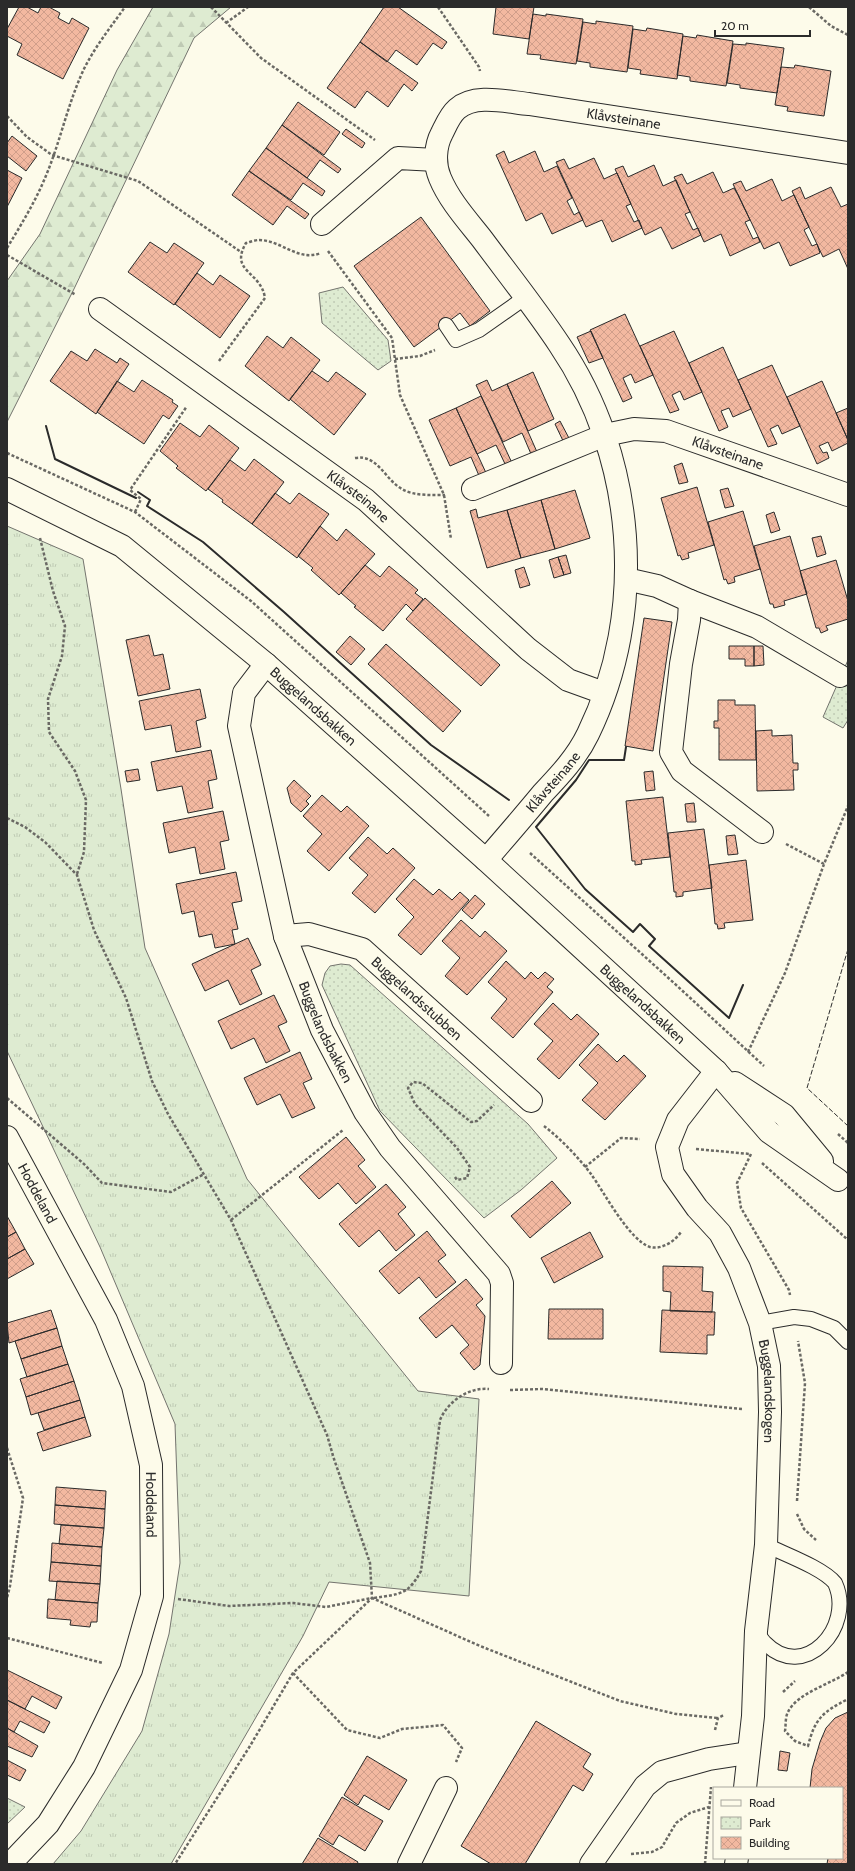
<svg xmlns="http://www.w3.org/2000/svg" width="855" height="1871" viewBox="0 0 855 1871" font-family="Cabin,sans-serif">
  <defs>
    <pattern id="grass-tufts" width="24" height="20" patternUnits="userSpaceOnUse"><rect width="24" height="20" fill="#deebd1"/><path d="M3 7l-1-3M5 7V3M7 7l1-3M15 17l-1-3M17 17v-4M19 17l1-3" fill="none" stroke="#bfcab4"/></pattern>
    <pattern id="forest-firs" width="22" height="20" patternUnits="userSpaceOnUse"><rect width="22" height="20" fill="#deebd1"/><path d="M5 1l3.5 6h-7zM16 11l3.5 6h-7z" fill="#bfcab4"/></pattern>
    <pattern id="park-dots" width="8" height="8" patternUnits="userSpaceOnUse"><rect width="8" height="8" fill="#deebd1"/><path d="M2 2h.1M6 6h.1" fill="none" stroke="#bfcab4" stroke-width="1.8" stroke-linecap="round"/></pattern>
    <pattern id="building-cross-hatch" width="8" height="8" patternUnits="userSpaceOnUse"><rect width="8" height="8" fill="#f2b8a0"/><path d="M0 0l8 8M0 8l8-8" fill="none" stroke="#d09e8a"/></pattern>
  </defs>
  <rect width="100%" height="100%" fill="#fdfbea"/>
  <path fill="url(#grass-tufts)" stroke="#74746e" d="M7 526 83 559 121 789 145 948 247 1179 418 1391 479 1399 469 1596 329 1582 303 1636 171 1864H53L81 1831 142 1731 169 1634 180 1563 175 1424 100 1247 7 1051Z"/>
  <path fill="url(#forest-firs)" stroke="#74746e" d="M153 7H231L194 38 73 291 7 422V281L40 234 117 70Z"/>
  <path fill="url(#park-dots)" stroke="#74746e" d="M343 287 388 340 391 361 378 370 322 323 319 293Z
    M848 660V720L843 728 823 717Z
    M341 964 350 965 528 1124 557 1158 521 1190 484 1218 380 1111 322 985 325 973 330 966Z
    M7 1798 25 1807 7 1824Z"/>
  <path fill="url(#building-cross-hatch)" stroke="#2b2b2b" d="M19 7H27L38 13 41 7H49L60 13 58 18 69 24 72 18 89 28 63 79 17 55 22 44 7 36V29Z
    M384 7H398L447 42 442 49 433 43 417 65 396 50 387 62 360 42Z
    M496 7H534L529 39 493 34Z
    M533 14 546 16V14L583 19 576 64 540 59 541 55 527 54Z
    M596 21 633 26 627 72 590 67V63L577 61 583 22 596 24Z
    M647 28 683 34 677 79 640 74 641 70 628 68 633 29 646 31Z
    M697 35 733 41 726 86 690 81V77L677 75 683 36 696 38Z
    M360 42 418 83 412 91 404 84 388 107 367 91 355 108 327 88Z
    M746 43 784 48 777 93 740 88V85L727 83 733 44 746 45Z
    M795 65 831 71 824 116 787 111 788 107 775 105 781 67 794 68Z
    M298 102 340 132 324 155 282 125Z
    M282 125 341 169 338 173 320 160 307 178 266 148Z
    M346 129 365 143 362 148 342 134Z
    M12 136 37 156 26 171 7 156V143Z
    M266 148 325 191 322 196 303 183 291 200 249 171Z
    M504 151 509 163 535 151 544 172 557 166 572 198 567 201 574 215 579 212 583 220 552 234 542 213 526 221 496 155Z
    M594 158 604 179 617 173 631 204 626 206 634 222 639 220 642 228 612 242 602 220 586 227 556 162 564 159 569 169Z
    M654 165 663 186 676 180 690 212 685 214 693 230 698 228 701 235 672 249 661 227 645 235 615 169 623 166 628 177Z
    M7 170 22 178 7 207Z
    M249 171 309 214 305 219 287 206 273 225 232 195Z
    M713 172 723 193 734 188 738 195 750 220 745 222 753 239 758 237 760 242 730 256 721 234 704 242 674 177 682 174 687 184Z
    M772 179 782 201 794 195 809 227 804 230 812 246 817 244 820 253 790 266 779 242 764 249 733 184 741 181 746 191Z
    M800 187 805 199 831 187 841 207 848 204V269L839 249 823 257 792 191Z
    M421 217 490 311 470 326 460 313 414 347 354 266Z
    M150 242 167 253 174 243 204 263 174 305 128 272Z
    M197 273 213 285 220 275 250 296 220 338 175 304Z
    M625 314 653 375 635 383 631 374 623 378 632 398 623 402 590 330Z
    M591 331 603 358 589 363 577 337Z
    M674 331 702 392 684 400 680 391 672 395 679 410 670 413 640 346Z
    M267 336 283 348 291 337 320 360 289 401 245 366Z
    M723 347 751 409 733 417 729 408 721 411 728 427 719 431 689 363Z
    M95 349 117 363 120 358 129 364 96 414 50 381 71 351 87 361Z
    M772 365 800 426 782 434 778 425 770 429 777 444 768 447 738 380Z
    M312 371 328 382 336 372 366 394 334 435 290 399Z
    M533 372 554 419 528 431 507 384Z
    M142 380 173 400 172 402 178 406 169 419 163 415 144 444 97 412 117 381 134 392Z
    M487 380 492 391 507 384 537 452 531 454 522 433 503 442 476 385Z
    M822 381 848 440V443L832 451 828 442 819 446 823 453 827 452 829 458 817 464 787 397Z
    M481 396 512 463 506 466 496 445 477 454 456 408Z
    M456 408 487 475 480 478 471 457 450 466 429 420Z
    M848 408V440L836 413Z
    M560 421 571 442 565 445 555 424Z
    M180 423 200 437 209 425 239 448 206 491 176 468 178 466 160 451Z
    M254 459 284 482 252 524 222 502 223 500 208 489 230 460 245 471Z
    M682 463 688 482 679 484 674 466Z
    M697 487 714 545 688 553 689 558 682 560 680 555 678 556 661 498Z
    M728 488 734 506 725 508 720 490Z
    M575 490 590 538 555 549 541 500Z
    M275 493 290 504 299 493 329 514 297 558 252 524Z
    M541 500 555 549 521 558 507 510Z
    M476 509 478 518 507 510 521 558 487 568 470 511Z
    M743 511 760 569 734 577 735 582 728 584 726 579 724 580 708 522Z
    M774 512 780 530 771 533 766 515Z
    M320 526 337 541 346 529 375 554 339 595 311 570 313 568 298 556Z
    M790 536 807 594 784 601 785 605 774 608 773 604H770L754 546Z
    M821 536 826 554 817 557 812 538Z
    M566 555 571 573 564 575 558 557Z
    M558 557 564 575 554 578 549 560Z
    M836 560 848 601V619L826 626 828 630 821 633 819 628H816L800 571Z
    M365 565 380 577 389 566 418 590 415 593 423 599 413 611 406 604 383 631 354 607 356 606 341 593Z
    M524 567 530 585 520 588 515 570Z
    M425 598 500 665 481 686 406 619Z
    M644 618 672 622 653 751 625 746Z
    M149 635 154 656 163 654 170 689 138 696 126 640Z
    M350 636 365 649 351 665 336 652Z
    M386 644 461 711 443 732 368 664Z
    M729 646H754V666H745V659H729Z
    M754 646H763L764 665 754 666Z
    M200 689 206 718 196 721 201 747 176 752 171 725 145 730 139 701Z
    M718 700H735V705H755L756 760H719V728H714V721H718Z
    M772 730V736L792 735 793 763H798V770H793L794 790 757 791 756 731Z
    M211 750 217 779 208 781 213 808 188 813 182 786 157 791 151 762Z
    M138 769 140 780 127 782 125 771Z
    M653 771 655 790 646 791 644 772Z
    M294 780 311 796 306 801 309 804 301 812 291 803 287 788Z
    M322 795 341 812 347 806 369 826 329 871 307 851 322 834 303 816Z
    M663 797 670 857 641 860 642 864 635 865V861H632L626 801Z
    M694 803 696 822H687L685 804Z
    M223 811 229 840 220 842 225 869 200 874 195 847 169 853 163 823Z
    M704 829 712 888 683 892V896L676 897V892H674L668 833Z
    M735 835 738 854 728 855 726 836Z
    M368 837 387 854 393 848 415 868 375 913 352 893 368 875 349 858Z
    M746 860 753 920 724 923 725 928 718 929 717 924H715L709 865Z
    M236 872 242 901 232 903 238 929 232 930 235 944 215 948 212 934 199 937 194 911 182 914 176 884Z
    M414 879 433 895 439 889 452 900 460 892 469 900 421 955 398 935 414 917 396 899Z
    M475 895 485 904 472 919 462 910Z
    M461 920 480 937 485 931 507 951 467 995 445 976 460 958 442 941Z
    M248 938 261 965 251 970 262 994 240 1005 228 980 205 991 192 964Z
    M506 961 525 979 531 972 538 979 545 972 554 979 547 987 553 992 513 1038 491 1018 507 999 488 982Z
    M274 995 287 1022 278 1026 290 1051 266 1063 254 1038 231 1049 218 1021Z
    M553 1003 571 1020 577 1014 599 1034 559 1079 537 1059 553 1041 534 1024Z
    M598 1044 617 1062 624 1055 646 1076 605 1120 582 1100 598 1083 579 1065Z
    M300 1052 312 1079 303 1083 315 1108 292 1118 280 1094 257 1105 244 1078Z
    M346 1137 365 1160 358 1166 376 1187 356 1204 338 1183 319 1199 299 1177Z
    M552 1181 571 1203 530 1238 511 1216Z
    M386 1184 406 1207 398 1214 415 1235 396 1251 379 1230 359 1247 339 1224Z
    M7 1216 16 1232 7 1237Z
    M427 1231 446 1255 438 1261 456 1282 436 1298 419 1277 399 1294 379 1271Z
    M16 1232 25 1249 7 1259V1237Z
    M590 1232 603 1257 554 1283 541 1258Z
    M25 1249 34 1264 7 1279V1259Z
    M663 1266 703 1267 702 1291 713 1292 712 1312 670 1311 671 1292 663 1291Z
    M466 1279 483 1299 476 1305 485 1316 480 1365 474 1370 460 1353 469 1345 452 1325 436 1338 419 1318Z
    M549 1309H603V1339H548Z
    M51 1310 57 1328 9 1343 7 1323Z
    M662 1310 715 1312 714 1335H707V1354L660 1352Z
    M57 1328 62 1346 21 1359 15 1341Z
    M62 1346 68 1364 27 1377 21 1359Z
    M68 1364 74 1381 26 1397 20 1379Z
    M74 1381 80 1400 31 1415 26 1397Z
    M80 1400 85 1417 44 1430 38 1413Z
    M85 1417 91 1436 43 1451 37 1433Z
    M56 1487 106 1491 105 1509 55 1505Z
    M55 1505 105 1509 104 1528 54 1524Z
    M61 1525 104 1528 102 1547 59 1544Z
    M52 1543 102 1547 101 1566 51 1562Z
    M51 1562 101 1566 100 1584 49 1581Z
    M57 1581 100 1584 98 1603 55 1600Z
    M48 1599 98 1603 97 1622H91L90 1627 70 1625 71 1620 47 1618Z
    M7 1670 62 1697 56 1709 32 1696 25 1709 7 1700Z
    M7 1700 50 1722 44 1733 20 1721 14 1732 7 1728Z
    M848 1712V1864H827L828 1858H842V1788H810L812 1769 820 1742 826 1728 835 1718Z
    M536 1721 591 1754 583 1767 593 1774 583 1791 573 1785 525 1864H491L461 1846Z
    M7 1728 38 1746 32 1757 7 1746Z
    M780 1751 790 1753 787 1771 778 1770Z
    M367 1756 407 1780 389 1810 364 1795 358 1805 344 1795Z
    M7 1760 26 1770 20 1781 7 1775Z
    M342 1797 383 1821 365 1851 339 1835 333 1845 319 1836Z
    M318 1838 358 1862 357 1864H302Z"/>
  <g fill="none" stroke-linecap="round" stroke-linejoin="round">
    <defs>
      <path id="lane" d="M446 325 456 340 479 330 526 297
        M760 1323 794 1317 811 1319 834 1328 848 1342
        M756 1631C759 1635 762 1640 765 1643 804 1683 855 1627 835 1583 823 1568 784 1554 766 1545"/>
      <g id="street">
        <path d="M322 224 398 158 436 160"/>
        <path id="s1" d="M100 309 366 500 528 649 568 680 604 693"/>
        <path id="s2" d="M473 489 605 435 634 429 666 431 848 495"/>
        <path d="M626 579 657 586 690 601 757 627 840 676"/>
        <path d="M690 601 689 620 681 664 671 752 682 771 762 832"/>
        <path id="s3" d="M266 664 244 693 239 726 285 936 322 1030 365 1112 390 1148 499 1274 502 1283 501 1363"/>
        <path id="s4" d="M486 860C505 838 524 816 543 793 560 775 577 757 588 734 648 611 636 457 559 344 535 308 508 274 482 239 467 220 449 200 440 178 434 164 435 146 442 133 446 125 450 115 457 109 475 93 507 102 529 104L848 153"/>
        <path id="s5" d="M285 936 309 934 362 949 531 1101"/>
        <path id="s6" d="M716 1071 678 1120 667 1147 673 1174 697 1208 720 1233 739 1268 760 1323 769 1366 770 1412 766 1545 756 1631 753 1716 745 1788"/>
        <path id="s7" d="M7 1137 106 1320 133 1386 151 1465 152 1596 131 1670 84 1767 48 1824 10 1864"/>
        <path d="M409 1864 446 1788"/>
        <path d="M591 1864 645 1786 662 1772 709 1759 748 1753"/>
        <path d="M736 1864 737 1858"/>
      </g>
      <g id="secondary">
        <path id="s8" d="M7 489 122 546 266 664 486 860 716 1071 769 1132 838 1180"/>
        <path d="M735 1083 784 1115 822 1161"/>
      </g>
    </defs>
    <use href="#lane" stroke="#2b2b2b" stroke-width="16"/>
    <use href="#street" stroke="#2b2b2b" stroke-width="24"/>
    <use href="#secondary" stroke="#2b2b2b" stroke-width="24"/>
    <path stroke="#6a6964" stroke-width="2.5" stroke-dasharray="3 2" stroke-linecap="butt" d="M211 7 261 58 375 140
      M438 7 479 67 480 71
      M809 7 831 26 848 35
      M226 23 248 7
      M7 116 27 137 52 155 138 181 241 252
      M7 248C21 225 35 202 45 178 60 143 67 106 83 71 94 48 110 28 125 7
      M328 251 392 338 400 395 444 495 451 539
      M7 255 76 295
      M395 359 420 356 435 350
      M219 361 265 298C261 271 229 272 246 243 250 242 255 240 259 240 281 240 298 262 321 253
      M7 453 135 512 251 601 489 816
      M355 458C378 454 385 480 402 489 413 496 432 495 445 495
      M135 512 141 499 130 490 187 406
      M40 538 53 591 65 626 62 656 48 699 49 732 75 771 86 800 84 852 77 874
      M7 818 25 827 45 842 77 875 94 930 126 998 152 1081 168 1114 231 1220 327 1435 334 1459 370 1563 372 1598 293 1673 250 1746 175 1864
      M786 844 824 864
      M530 853 674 983 764 1066
      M748 1052 785 973 824 864 848 806
      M7 1098 84 1164 102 1183 171 1192 204 1174
      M544 1126C561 1139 578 1157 591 1174 604 1192 629 1240 650 1247 662 1250 675 1241 681 1232
      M838 1134 848 1143
      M696 1149 750 1154
      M751 1154 737 1183 741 1208 789 1290 790 1295
      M762 1163 848 1240
      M585 1167 621 1138 640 1139
      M455 1177 457 1180 467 1178 470 1167 457 1148 415 1104 408 1088 413 1082 422 1083 471 1122 477 1121 494 1105
      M231 1220 343 1130
      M510 1390 542 1389 742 1409
      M7 1448 23 1498 10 1586 7 1598
      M797 1501 805 1383 798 1341
      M797 1514 804 1529 816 1540
      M374 1598C400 1594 408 1595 421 1571L440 1420C448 1401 469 1387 489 1389
      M178 1599 229 1606 293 1603 326 1607 372 1598 480 1646 620 1701 676 1714 718 1718
      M7 1638 103 1663
      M848 1672C831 1684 797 1693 788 1712 785 1717 786 1726 785 1731L795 1741 808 1746C815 1718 823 1712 848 1699
      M293 1673 347 1730 380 1738 402 1729 443 1725 462 1748 456 1762
      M783 1692 795 1681
      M715 1730 718 1718 724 1715
      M631 1854 652 1852 662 1847 676 1823 690 1813 709 1807
      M705 1864 711 1787"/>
    <use href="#lane" stroke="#fdfbea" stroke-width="14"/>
    <use href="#street" stroke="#fdfbea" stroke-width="22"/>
    <use href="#secondary" stroke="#fdfbea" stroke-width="22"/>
    <path stroke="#2b2b2b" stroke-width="1" stroke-dasharray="5 2" stroke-linecap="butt" d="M848 949 807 1088 848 1126"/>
    <path stroke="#2b2b2b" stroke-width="2" d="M46 426 55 459 136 498
      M138 492 150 500 147 506 203 542 284 612 431 745 509 800
      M626 747 624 760H589L576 780 536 827 585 889 633 932 640 924 655 939 649 946 729 1018 743 985"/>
  </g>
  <g text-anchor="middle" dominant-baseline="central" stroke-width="3" stroke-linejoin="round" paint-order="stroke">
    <g font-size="14" fill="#2b2b2b" stroke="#fdfbea">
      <text stroke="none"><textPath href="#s4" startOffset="1021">Klåvsteinane</textPath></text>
      <text stroke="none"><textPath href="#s2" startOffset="270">Klåvsteinane</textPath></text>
      <text stroke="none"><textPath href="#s1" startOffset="319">Klåvsteinane</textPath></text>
      <text stroke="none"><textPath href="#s8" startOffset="378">Buggelandsbakken</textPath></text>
      <text stroke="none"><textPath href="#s4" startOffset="103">Klåvsteinane</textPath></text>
      <text stroke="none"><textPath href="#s5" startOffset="153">Buggelandsstubben</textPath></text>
      <text stroke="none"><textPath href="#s8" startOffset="822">Buggelandsbakken</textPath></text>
      <text stroke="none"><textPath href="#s3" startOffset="389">Buggelandsbakken</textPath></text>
      <text stroke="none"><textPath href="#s7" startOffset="64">Hoddeland</textPath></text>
      <text stroke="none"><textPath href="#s6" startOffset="362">Buggelandskogen</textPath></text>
      <text stroke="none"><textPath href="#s7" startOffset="400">Hoddeland</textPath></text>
    </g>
  </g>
  <rect width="855" height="1871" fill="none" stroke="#2b2b2b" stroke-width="16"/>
  <rect x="713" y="1787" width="130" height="72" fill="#fdfbea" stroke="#a9a89e"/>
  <rect x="721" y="1800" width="20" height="6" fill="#fdfbea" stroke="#a9a89e"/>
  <text x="749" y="1807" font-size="12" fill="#2b2b2b">Road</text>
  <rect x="721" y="1817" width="20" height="12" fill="url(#park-dots)" stroke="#a9a89e"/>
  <text x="749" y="1827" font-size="12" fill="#2b2b2b">Park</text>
  <rect x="721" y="1837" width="20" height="12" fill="url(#building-cross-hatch)" stroke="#a9a89e"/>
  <text x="749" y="1847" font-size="12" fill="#2b2b2b">Building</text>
  <path d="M715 30v6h95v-6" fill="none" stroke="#2b2b2b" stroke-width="2"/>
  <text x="721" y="30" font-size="12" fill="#2b2b2b" stroke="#fdfbea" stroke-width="3" paint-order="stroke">20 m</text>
</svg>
